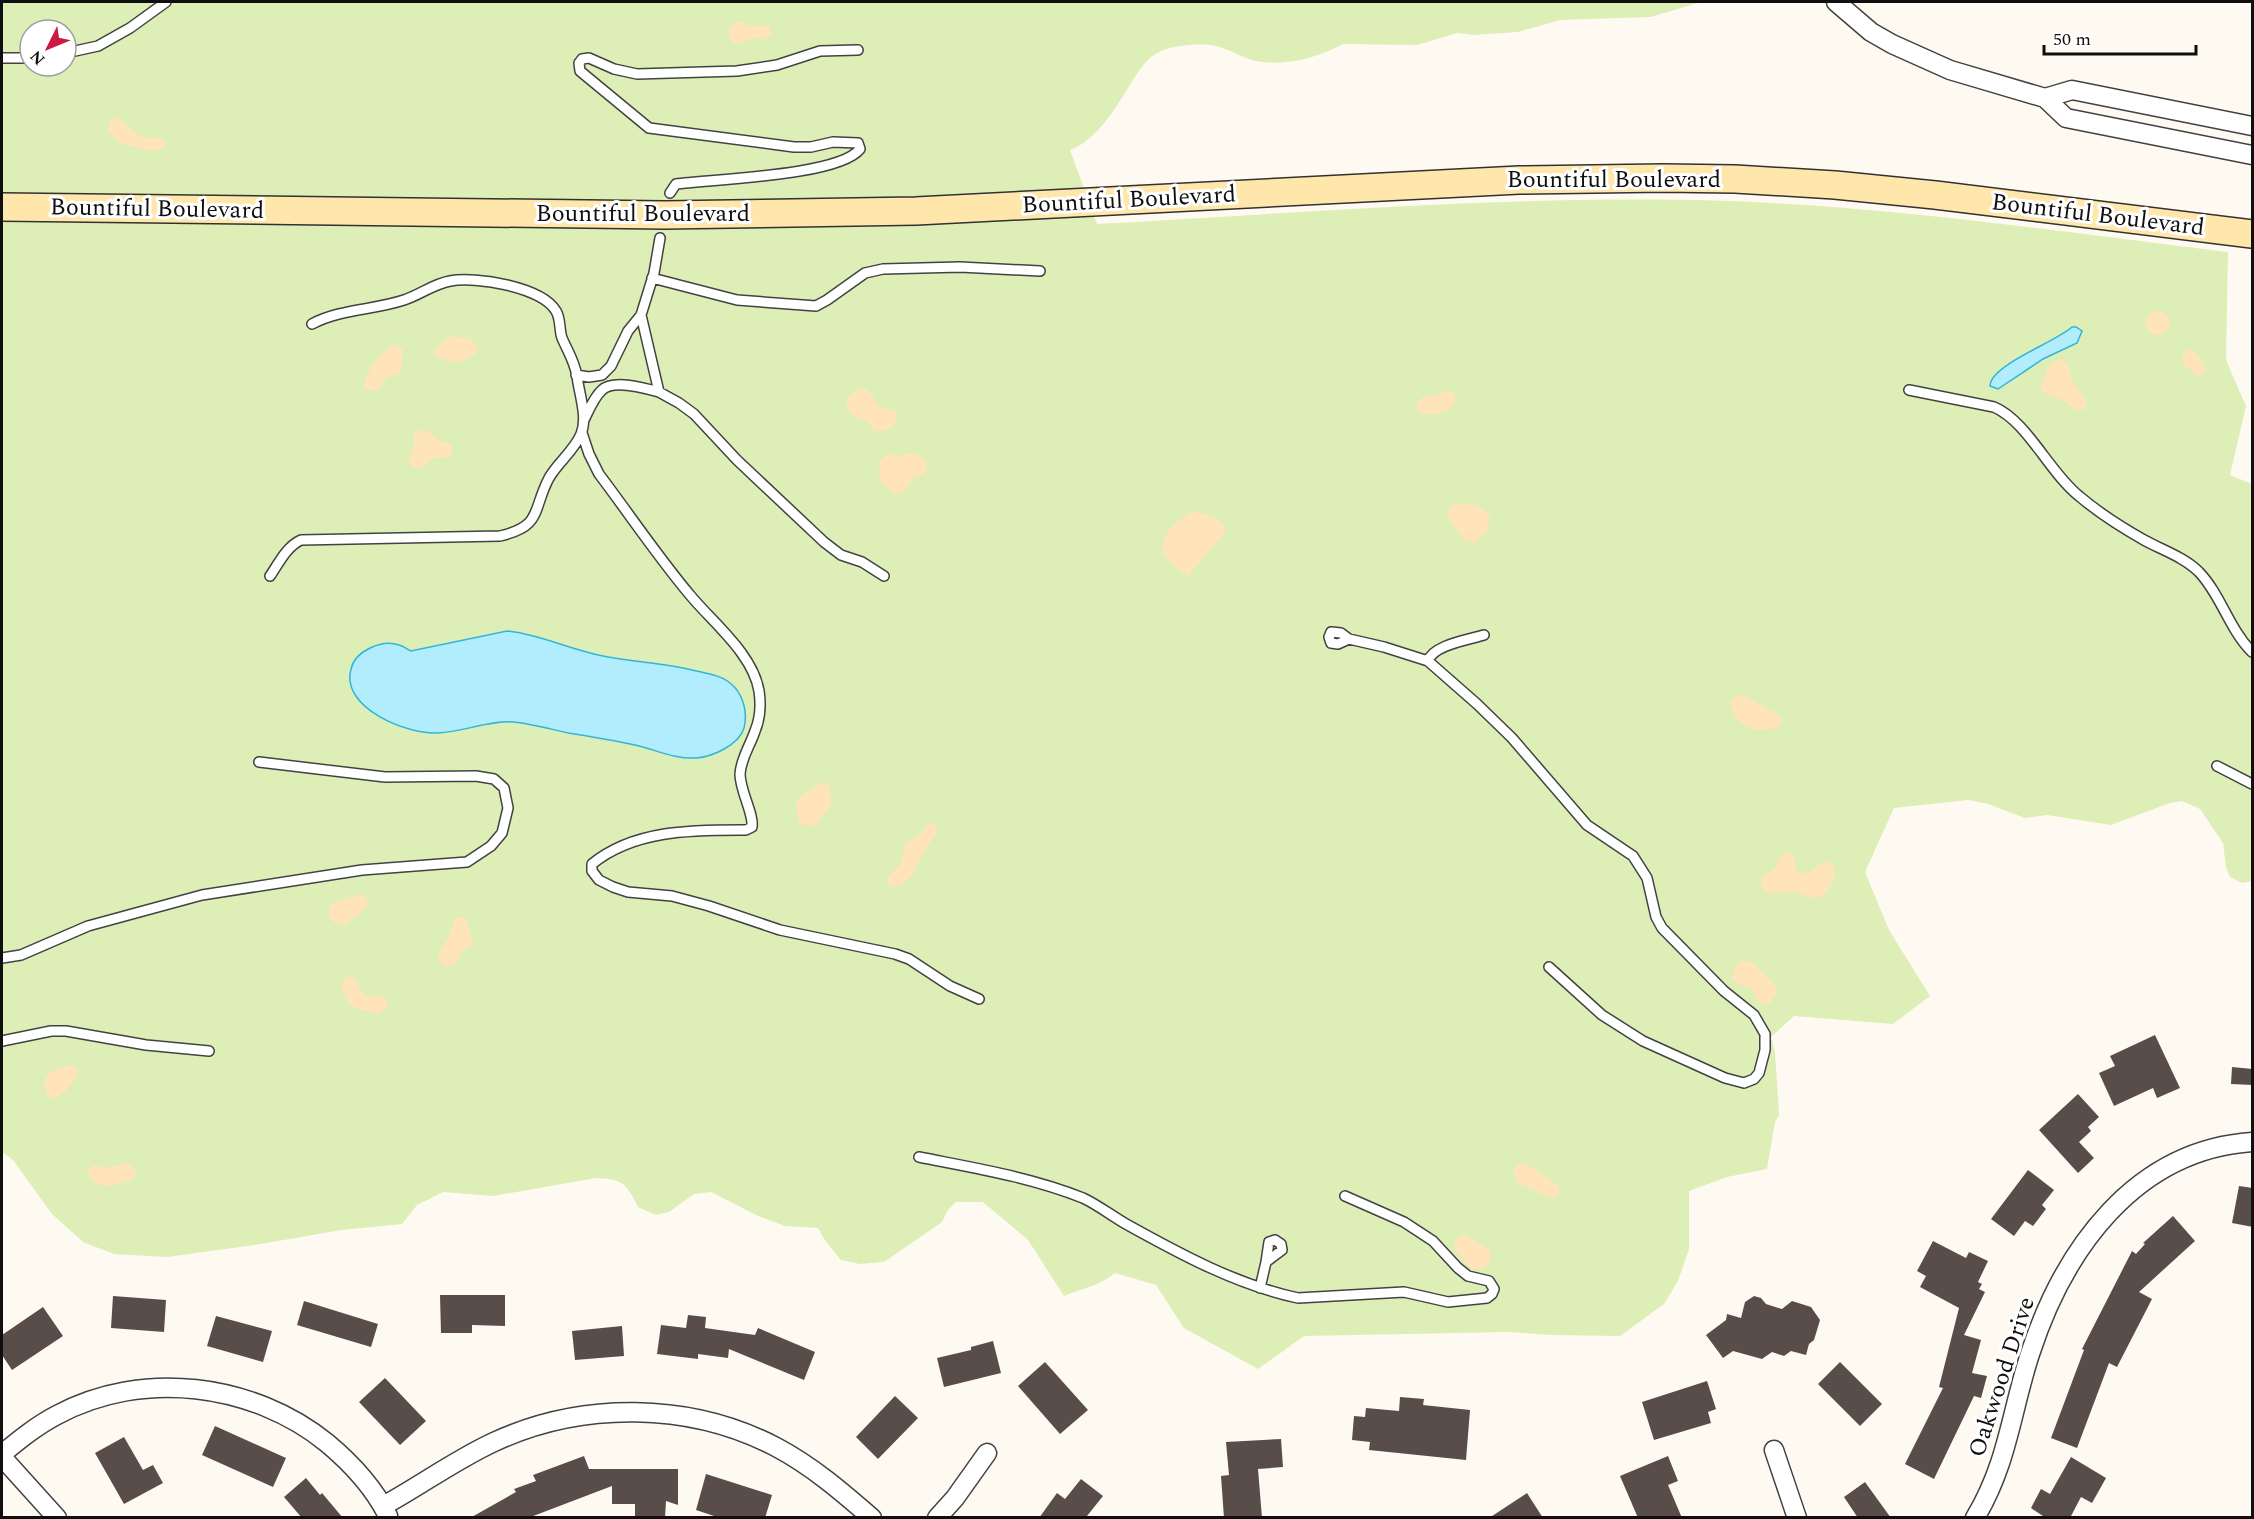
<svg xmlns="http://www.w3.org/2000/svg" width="2254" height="1519" viewBox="0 0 2254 1519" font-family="Spectral,serif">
  <rect width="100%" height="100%" fill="#fffaf1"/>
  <path fill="#ddeeb7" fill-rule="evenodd" d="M2 2H1701L1651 17 1560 20 1518 32 1474 35 1457 33 1417 45 1343 44C1320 57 1289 65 1263 62 1247 61 1232 50 1216 46 1200 43 1176 45 1161 51 1145 58 1137 74 1128 88 1114 111 1095 141 1070 150L1097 224C1307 213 1518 194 1729 201 1896 207 2062 232 2228 252L2226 360 2246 406 2230 475 2252 484V881L2242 883 2230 877 2226 867 2223 843 2200 809 2182 801 2170 803 2111 825 2047 815 2025 818 1988 804 1968 800 1894 808 1865 872 1889 930 1930 996 1893 1024 1794 1016 1771 1037 1775 1052 1779 1115 1775 1122 1767 1169 1727 1177 1689 1191V1249L1678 1281 1664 1304 1620 1336 1550 1335 1509 1332 1304 1336 1258 1369 1184 1328 1156 1285 1115 1273C1099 1286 1083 1288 1064 1296L1028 1240 983 1202H956L948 1210 942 1222 884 1262 860 1264 841 1260 826 1242 818 1228 785 1226 758 1216 711 1192 694 1194 669 1212 656 1215 638 1207C627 1184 623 1179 596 1178L493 1196 443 1192 417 1205 402 1224 341 1230 255 1245 167 1257 114 1254 83 1242 52 1214 13 1160 2 1152ZM30 30H66V66H30Z"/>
  <path fill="#ffe3b9" d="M740 21 753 27 768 25 772 33 764 39 754 38 736 44 730 41 729 30 733 24Z
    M116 117C126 121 133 134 144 138 153 141 159 133 166 143L165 148 151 151 119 143 108 131 109 122Z
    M2146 323a12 12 0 1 1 24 0a12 12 0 1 1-24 0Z
    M451 336 471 339 478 347 475 354 459 363 436 357 434 353C437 344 443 341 451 336Z
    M394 345 403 349 401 373 386 378 379 390H367L364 386C365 372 382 350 394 345Z
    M2187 349C2197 350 2204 362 2206 371L2203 375H2197L2183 365 2182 357Z
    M2059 359 2067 363 2073 383 2086 400 2085 409C2073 415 2070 402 2060 399 2051 395 2046 397 2040 388L2049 365Z
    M864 388 872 394 878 407 894 410 898 416 895 424C890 428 883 432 877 431 872 429 870 424 866 421 862 419 857 418 853 415 839 403 850 390 864 388Z
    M1446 391H1449L1455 395C1458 412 1433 416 1420 414 1415 407 1417 402 1423 397L1437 395Z
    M421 429 425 430 440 441 451 444 453 451 451 457 433 459 420 468 411 466 409 457 414 447 413 434Z
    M910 453 922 457 927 463 926 473 913 478 905 491 900 494 894 493 883 485 879 478 880 460 888 454 902 456Z
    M1460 503C1472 505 1484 506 1490 517L1486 533 1474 543 1464 540 1448 518 1447 514 1452 505Z
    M1195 511 1212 516 1224 524 1226 531 1188 576C1182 571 1174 567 1169 561 1150 540 1177 519 1195 511Z
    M1741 694 1779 715 1783 720 1777 728C1770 729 1763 731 1757 730 1742 728 1728 713 1732 699Z
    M824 781 830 788 831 804 816 825 806 826 799 822 796 802 800 796Z
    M929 823 935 825 937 833C931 841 925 849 921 858 914 870 908 887 891 887L888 884 887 878 901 863 905 843 920 835Z
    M1785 852 1793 854 1797 872C1809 877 1815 867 1824 861 1846 866 1831 891 1819 898 1809 898 1803 894 1794 892 1781 889 1775 900 1761 887V877L1775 869 1780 857Z
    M359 894H362L368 901 365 909 345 925C336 925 330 922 328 912L332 903 347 899Z
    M460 917 467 920 473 944 461 953 456 964 446 967 439 961V953L449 937 454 920Z
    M1741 961 1752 962 1775 985 1777 993 1769 1004 1758 1003 1752 988 1740 985 1732 979 1736 965Z
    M348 977 354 978 364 996C374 998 380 991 388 1001L385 1009 376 1014 351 1006C345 997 336 985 348 977Z
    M72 1065 78 1069C77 1080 64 1095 54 1099 49 1096 46 1093 45 1087 41 1071 60 1068 72 1065Z
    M127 1163 136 1170 135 1177C119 1187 94 1193 87 1170L94 1165 106 1168Z
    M1519 1163 1527 1164 1558 1185 1559 1195 1554 1198 1549 1197 1516 1182 1514 1170Z
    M1466 1234 1489 1250 1491 1258C1487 1268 1482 1270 1471 1269L1456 1251 1454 1244 1456 1239Z"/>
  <path fill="#b1edfc" stroke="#31b5da" stroke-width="1.5" d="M2072 327H2076L2082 331 2077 343 2043 359 1998 389 1990 386C1990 365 2056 342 2072 327Z
    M507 631C537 634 564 647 594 654 626 662 660 662 692 670 704 673 721 675 730 683 743 693 748 712 744 728 739 745 712 757 696 758 677 759 661 752 643 747 619 741 593 737 568 733 550 729 532 724 514 722 490 720 463 732 438 733 408 735 340 708 351 669 355 651 382 639 399 645 403 646 407 649 411 651Z"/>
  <path fill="#594d4a" d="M2155 1035 2180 1088 2157 1098 2153 1088 2114 1106 2099 1073 2115 1066 2110 1056Z
    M2232 1067 2253 1069V1085L2231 1084Z
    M2078 1094 2099 1117 2088 1127 2091 1131 2079 1142 2094 1158 2078 1173 2039 1130Z
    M2028 1170 2054 1190 2042 1205 2046 1209 2033 1226 2025 1221 2014 1236 1991 1219Z
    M2239 1186 2253 1188V1227L2232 1223Z
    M2173 1216 2195 1241 2139 1292 2152 1299 2117 1367 2109 1363 2077 1448 2051 1438 2084 1350 2082 1349 2132 1251 2136 1254 2145 1244 2143 1243Z
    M1933 1241 1966 1258 1969 1252 1988 1261 1978 1282 1982 1284 1979 1289 1985 1292 1964 1335 1981 1340 1972 1373 1987 1376 1981 1398 1974 1396 1934 1479 1905 1464 1943 1388 1939 1387 1959 1308 1920 1287 1926 1276 1917 1271Z
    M440 1295H505V1326L472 1325V1333H441Z
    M113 1296 166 1300 164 1332 111 1328Z
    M1754 1296 1761 1298 1766 1304 1782 1309 1792 1301 1811 1307 1820 1320 1814 1340 1809 1344 1806 1355 1791 1351 1784 1356 1772 1352 1762 1359 1733 1351 1723 1358 1706 1335 1726 1320 1727 1314 1741 1318 1745 1302Z
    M304 1301 378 1324 371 1347 297 1325Z
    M43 1307 63 1336 12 1370 2 1355V1335Z
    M688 1315 706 1317 705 1328 755 1335 758 1328 815 1352 804 1380 729 1349 728 1358 698 1354V1359L657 1354 661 1325 686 1328Z
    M216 1316 272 1331 263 1362 207 1346Z
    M622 1326 624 1356 575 1360 572 1331Z
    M993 1341 1001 1373 944 1387 937 1358 971 1350V1347Z
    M1045 1362 1088 1410 1060 1434 1018 1386Z
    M1840 1362 1882 1404 1860 1426 1818 1384Z
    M385 1378 426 1421 400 1445 359 1402Z
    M1707 1381 1716 1409 1708 1412 1711 1423 1654 1440 1642 1402Z
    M895 1396 918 1418 878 1459 856 1437Z
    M1400 1397 1424 1399 1423 1405 1470 1410 1466 1460 1369 1450 1370 1442 1352 1440 1354 1416 1365 1417 1366 1408 1399 1411Z
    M215 1426 286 1458 273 1487 202 1455Z
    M124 1437 143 1470 153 1465 163 1483 124 1504 95 1453Z
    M1281 1439 1283 1467 1258 1469 1262 1518H1224L1221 1476 1229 1475 1226 1442Z
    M584 1456 589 1469H678V1505L666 1501 665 1518H635V1504H612V1486L528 1518H470L516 1492 514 1489 536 1481 533 1475Z
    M1668 1456 1678 1481 1668 1485 1682 1518H1638L1620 1476Z
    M2071 1457 2106 1478 2092 1503 2081 1497 2070 1518H2046L2031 1508 2041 1489 2050 1494Z
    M706 1474 772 1495 765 1518H720L696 1510Z
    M306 1478 320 1495 322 1493 343 1518H302L284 1497Z
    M1081 1479 1103 1496 1087 1516 1089 1518H1039L1057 1493 1065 1499Z
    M1865 1482 1891 1518H1858L1844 1497Z
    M1527 1493 1543 1518H1489Z"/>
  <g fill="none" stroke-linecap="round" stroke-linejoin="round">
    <defs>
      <path id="service" d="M66 53 98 46 130 28 166 2
        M2 58H30
        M670 193 676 184C713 179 839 176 860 149L858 143 833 142 811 147H794L649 128 580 71 579 63 582 59 589 58 614 69 637 74 737 71 777 65 820 51 858 50
        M652 278 737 300 816 306 827 300 865 273 883 269 960 267 1040 271
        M641 315 654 273 660 238
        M576 375 589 377 602 375 611 366 628 331 641 315 659 392C645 388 613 379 602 390 594 397 589 410 584 420
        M1909 390 1994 407C2027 421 2049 472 2079 496 2099 513 2121 527 2144 540 2162 550 2184 557 2199 572 2221 595 2229 629 2252 652
        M659 392 679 403 694 414 737 460 824 542 841 555 862 562 884 576
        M582 433 589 454 599 474C630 515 658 557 690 595 713 623 753 654 759 691 761 704 760 719 755 731 750 746 741 758 740 774 740 791 754 814 752 827L746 830C694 830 635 829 592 864V871L599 880 613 887 628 892 672 896 709 906 780 930 895 954 909 959 950 986 979 999
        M270 576C279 563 286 547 301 540L500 536C543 526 532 510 549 478 558 462 574 451 581 434 588 417 579 394 577 376 574 360 568 352 562 338 559 330 561 319 556 311 542 287 476 276 450 281 433 284 420 295 404 300 374 310 340 309 312 324
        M1349 639 1341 633 1331 632 1329 637 1331 643 1338 644 1349 639 1384 647 1428 661C1433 645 1468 640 1484 635
        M1428 661 1477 704 1512 738 1587 825 1633 856 1647 878 1656 917 1662 928 1724 991 1754 1015 1765 1034V1050L1759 1073 1754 1079 1744 1083 1725 1078 1643 1041 1602 1015 1549 967
        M2217 766 2252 784
        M2 958 21 955 88 926 202 895 362 870 467 862 491 846 502 833 508 808 504 788 494 779 476 776 385 777 259 762
        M2 1041 51 1031H66L146 1045 209 1051
        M919 1157C974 1168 1031 1177 1083 1198 1098 1205 1112 1216 1126 1224 1180 1254 1237 1285 1298 1298L1404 1292 1448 1302 1487 1298 1492 1294 1494 1289 1489 1281 1468 1276 1458 1268 1433 1241 1404 1222 1345 1196
        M1260 1288 1266 1262 1282 1250 1281 1244 1275 1240 1269 1242 1266 1262"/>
      <path id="minor" d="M1836 2 1871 32 1892 44 1950 70 2045 98 2066 118 2252 155
        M2045 98 2072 90 2252 126
        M1774 1450 1797 1518
        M2 1454C19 1440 36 1426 57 1415 142 1369 253 1383 327 1443 351 1463 374 1488 388 1516
        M2 1457 57 1518
        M383 1506C420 1486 455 1460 494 1442 582 1401 690 1402 776 1447 812 1466 842 1492 872 1518
        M937 1518 955 1498 987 1453
        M1975 1518C2008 1463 2011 1412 2030 1354 2064 1249 2135 1150 2252 1142"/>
      <path id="secondary" d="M2 207 665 215 916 211 1519 180 1663 178 1735 179 1835 185 1935 195 2252 234"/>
    </defs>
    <use href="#service" stroke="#424242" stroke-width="12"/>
    <use href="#minor" stroke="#424242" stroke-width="21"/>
    <use href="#secondary" stroke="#313131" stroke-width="30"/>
    <use href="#service" stroke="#fff" stroke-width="9"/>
    <use href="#minor" stroke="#fff" stroke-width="18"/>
    <use href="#secondary" stroke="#ffe7ac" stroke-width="27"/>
  </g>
  <g text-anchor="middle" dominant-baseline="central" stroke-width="6" stroke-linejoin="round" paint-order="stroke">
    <g font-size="24" fill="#0f0f0f" stroke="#fff">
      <text x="1614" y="180">Bountiful Boulevard</text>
      <text transform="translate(1129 200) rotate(-3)">Bountiful Boulevard</text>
      <text transform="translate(157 209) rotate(1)">Bountiful Boulevard</text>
      <text x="643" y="214">Bountiful Boulevard</text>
      <text transform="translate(2098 215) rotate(7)">Bountiful Boulevard</text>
      <text transform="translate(2002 1377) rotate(-72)">Oakwood Drive</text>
    </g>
  </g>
  <rect width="2254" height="1519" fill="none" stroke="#0f0f0f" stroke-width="6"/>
  <g transform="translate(48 48) rotate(227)"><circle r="28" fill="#ffffff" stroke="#9f9f9f" stroke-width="1.5"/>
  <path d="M0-4.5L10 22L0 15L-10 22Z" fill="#cd1942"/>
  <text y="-9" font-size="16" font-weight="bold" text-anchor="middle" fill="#0f0f0f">N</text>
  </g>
  <path d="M2044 45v9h152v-9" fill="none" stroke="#0f0f0f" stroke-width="3"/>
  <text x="2053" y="45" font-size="18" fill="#0f0f0f" stroke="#ffffff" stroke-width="4.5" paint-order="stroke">50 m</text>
</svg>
